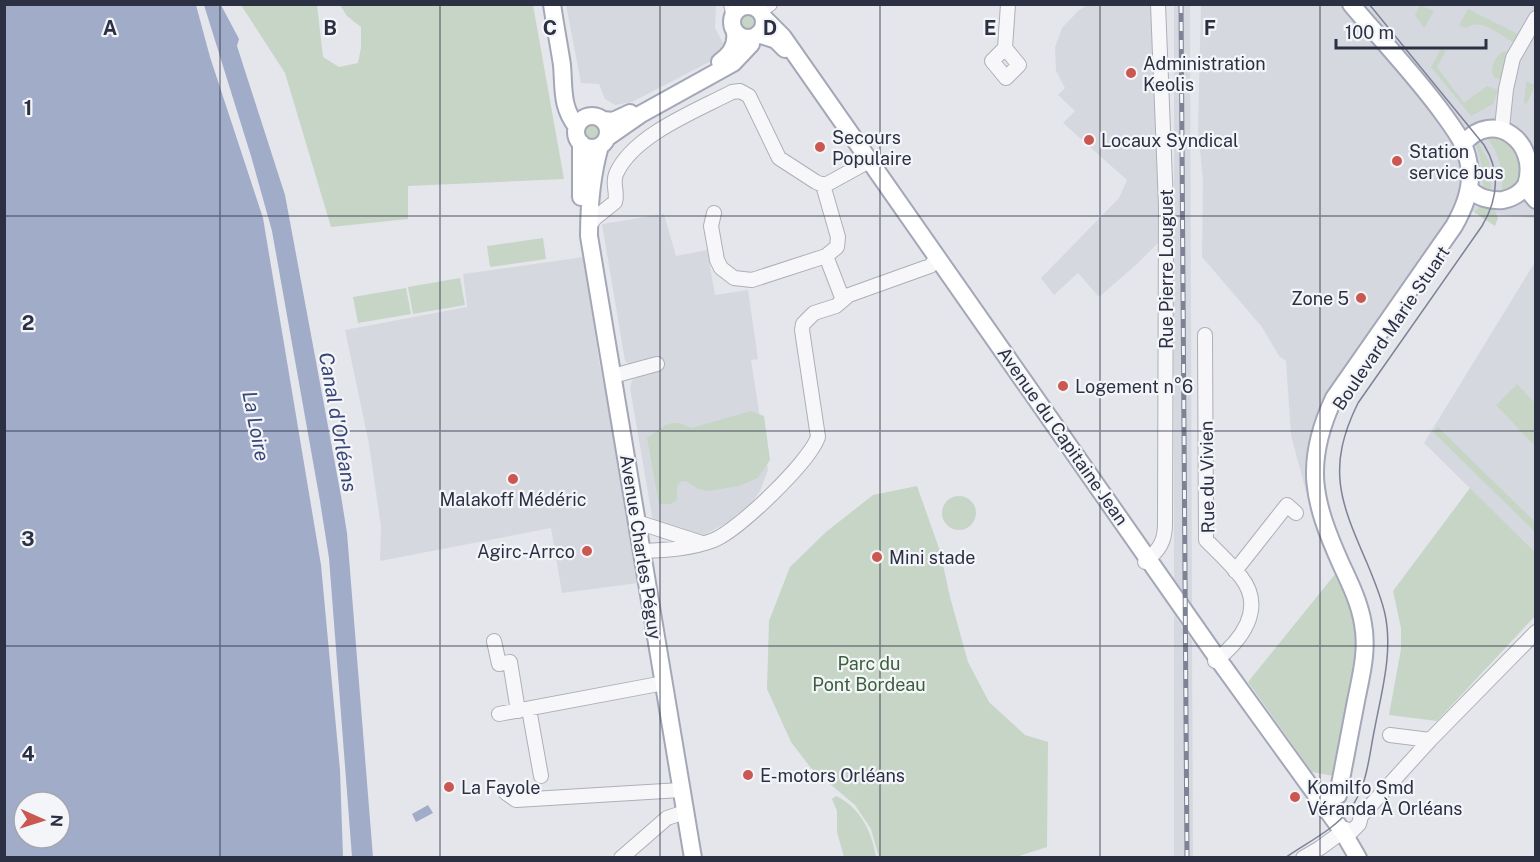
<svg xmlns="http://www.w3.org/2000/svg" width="1540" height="862" viewBox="0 0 1540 862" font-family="'Public Sans',sans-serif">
  <rect width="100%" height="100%" fill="#e4e6eb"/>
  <path fill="#d6d8e0" d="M566 5H716L715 28 724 45 717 58 632 102 615 105 605 99 599 84 581 83Z
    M1088 5H1151L1160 241 1137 264 1099 297 1078 273 1054 295 1041 278 1119 198 1127 180 1063 123 1075 111 1058 95 1065 88 1056 71 1055 47 1062 28 1079 10Z
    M1174 5H1190L1192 611 1174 586Z
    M1201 5H1535V218L1456 210 1325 405 1311 487 1306 492 1291 435 1286 361 1279 356 1262 327 1202 257 1203 180 1198 130Z
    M664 214 676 256 707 250 715 295 748 290 758 359 751 360 768 470 761 489 752 503 727 523 703 535 697 536 653 522 630 388 632 380 638 377 636 364 630 365 625 361 602 224Z
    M584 257 599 361 610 414 638 583 562 593 551 528 380 561 381 527 369 444 345 330 467 307 463 274Z
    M1535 262V552L1424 443Z
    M1174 615 1192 641 1193 857H1174Z"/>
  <path fill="#c6d5c6" d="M241 5H317L323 57 339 67 358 63 361 48V27L347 16 340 5H533L564 179 408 186V219L331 227 285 73Z
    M1420 5 1434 11 1424 28 1415 15Z
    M1468 9 1518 34 1513 42C1498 34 1482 17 1466 28L1459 25Z
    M740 22a8 8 0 1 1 16 0a8 8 0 1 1-16 0Z
    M1441 49 1446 51 1437 67 1464 103 1487 86 1498 90 1493 104 1471 116 1431 67Z
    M1505 51 1508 53 1502 79 1495 78C1488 70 1495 55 1505 51Z
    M1526 81 1535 85 1527 103 1524 104Z
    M584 133a9 9 0 1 1 18 0a9 9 0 1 1-18 0Z
    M1486 136H1505L1525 156 1520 183 1502 193C1503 171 1500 154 1486 136Z
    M1478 142 1489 162 1492 194 1483 191V171L1476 144Z
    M1484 206 1495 211 1498 218 1495 226 1474 212 1479 207Z
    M543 238 546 259 490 267 487 246Z
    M460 278 465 305 413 314 408 287Z
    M406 288 411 314 358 323 353 297Z
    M1517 384 1535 403V446L1496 405Z
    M751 411 764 416 770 460 758 478 739 486 709 491 698 489 686 481 680 482 677 487V500L671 504H659L647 438C663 426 672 417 691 428Z
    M1438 427 1535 522V532L1433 432Z
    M917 486 940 551 950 597 968 662 989 702 1025 735 1048 742 1047 847 1016 857H879L871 829 855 805 811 768 791 742 767 689 769 621 790 567 826 532 873 495Z
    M1470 488 1535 552V616L1437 721 1389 715 1401 649V628L1393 591Z
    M942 513a17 17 0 1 1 34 0a17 17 0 1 1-34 0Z
    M1336 573 1355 620 1357 655 1334 776 1312 772 1248 682Z
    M836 796C860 807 872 832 876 857H844L837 832V811L832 799Z"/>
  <path fill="#a1acc9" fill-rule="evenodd" d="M5 4 196 5 210 57 263 218 321 565 340 770 343 857H5ZM24 802H60V838H24Z
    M204 5H221L239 39 237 46 285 195 341 496 347 533 373 857H352L329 558 320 501 272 231 251 156Z
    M428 805 433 813 416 822 412 814Z"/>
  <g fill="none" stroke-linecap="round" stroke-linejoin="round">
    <defs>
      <path id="minor" d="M731 4 733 13
        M748 4V5
        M760 11 770 4
        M1005 48 1019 65 1006 78 992 61 1005 48 1008 4
        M1502 128 1506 89 1513 58 1536 18
        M714 213 711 226 717 260 721 268 734 278 752 280 826 256 837 247 838 237 823 185
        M589 226 595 218 615 202C618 192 612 184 616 174 633 135 696 111 732 92L740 91 749 96 779 158 816 182 823 185 829 183 869 161
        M826 256 843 300
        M1205 335 1206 540C1218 552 1231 564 1241 577 1266 609 1241 641 1215 661
        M613 376 657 364
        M637 522 702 543
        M642 551C666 550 691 549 714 540 739 530 810 461 818 437L802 330 803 324 814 313 836 306 849 295 930 266 938 258
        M1145 562C1159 550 1165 542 1165 524L1166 206 1158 4
        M1235 571 1287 505 1296 513
        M494 641 499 664 510 662 518 711
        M529 709 541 776
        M499 714 664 683
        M1390 735 1430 740 1536 632
        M506 793 516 800 681 790
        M1349 834 1359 824 1361 816 1430 740
        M621 858 667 818 685 812
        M1303 858 1320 848 1346 829"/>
      <path id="major" d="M552 4C555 25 559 45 562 65 564 89 561 107 577 127
        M732 22a16 16 0 1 1 32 0a16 16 0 1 1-32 0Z
        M764 18 783 37 1218 659 1343 832 1358 858
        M758 34 776 40 785 49
        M720 62C730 55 737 46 735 33
        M576 132a16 16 0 1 1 32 0a16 16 0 1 1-32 0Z
        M603 120 613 121 630 113
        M608 137 641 114 733 63 751 44V38
        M581 143V197
        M1463 144C1494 107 1540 143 1526 185 1521 193 1512 198 1503 200 1491 201 1477 198 1469 188
        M600 146C591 177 589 205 589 236L693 858
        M1525 187 1536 200
        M1319 800 1338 795C1344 764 1350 732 1356 701 1361 676 1368 650 1363 624 1360 604 1350 583 1341 564 1313 501 1303 464 1334 398L1454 226C1465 207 1474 182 1468 160 1465 143 1454 129 1444 115 1416 76 1382 41 1351 4"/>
    </defs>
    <use href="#minor" stroke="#adafb9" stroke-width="16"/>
    <use href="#major" stroke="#a4a7b7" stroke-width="20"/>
    <use href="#minor" stroke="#f7f7fa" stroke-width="14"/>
    <use href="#major" stroke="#fff" stroke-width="16"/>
    <path stroke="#7e8295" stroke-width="1.5" d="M1285 858C1306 843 1334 830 1350 809 1368 786 1369 754 1375 727 1382 690 1393 652 1385 614 1381 596 1374 580 1367 563 1340 501 1326 468 1358 403L1482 226C1498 199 1501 172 1484 145L1369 4"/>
    <defs>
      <path id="rail" d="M1181 4 1187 858"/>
    </defs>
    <use href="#rail" stroke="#7e8295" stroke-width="5"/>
    <use href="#rail" stroke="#f4f5f9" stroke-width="3" stroke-dasharray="9" stroke-linecap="butt"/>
  </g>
  <path fill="none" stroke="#2c3043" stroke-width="1.5" stroke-opacity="0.55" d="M220 4V858M440 4V858M660 4V858M880 4V858M1100 4V858M1320 4V858M4 216H1536M4 431H1536M4 646H1536"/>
  <g fill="#ca5850" stroke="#f4f5f9" stroke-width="2">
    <circle cx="1131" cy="73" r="6"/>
    <circle cx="1089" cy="140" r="6"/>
    <circle cx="820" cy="147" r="6"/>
    <circle cx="1397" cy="161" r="6"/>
    <circle cx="1361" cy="298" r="6"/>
    <circle cx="1063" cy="386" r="6"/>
    <circle cx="513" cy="479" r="6"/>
    <circle cx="587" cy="551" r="6"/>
    <circle cx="877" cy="557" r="6"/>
    <circle cx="748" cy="775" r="6"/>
    <circle cx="449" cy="787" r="6"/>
    <circle cx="1295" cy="797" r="6"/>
  </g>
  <g text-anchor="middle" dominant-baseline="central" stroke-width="4.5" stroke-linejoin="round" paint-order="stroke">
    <g font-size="18" fill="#2c3043" stroke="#f4f5f9" text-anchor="start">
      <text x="1143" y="63">Administration<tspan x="1143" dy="21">Keolis</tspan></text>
      <text x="832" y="137">Secours<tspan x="832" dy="21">Populaire</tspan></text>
      <text x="1101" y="140">Locaux Syndical</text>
      <text x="1409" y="151">Station<tspan x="1409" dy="21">service bus</tspan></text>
      <text x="1349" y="298" text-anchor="end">Zone 5</text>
      <text x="1075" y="386">Logement n°6</text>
      <text x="513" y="499" text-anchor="middle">Malakoff Médéric</text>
      <text x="575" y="551" text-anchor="end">Agirc-Arrco</text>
      <text x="889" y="557">Mini stade</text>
      <text x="760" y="775">E-motors Orléans</text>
      <text x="461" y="787">La Fayole</text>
      <text x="1307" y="787">Komilfo Smd<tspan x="1307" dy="21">Véranda À Orléans</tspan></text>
    </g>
    <g font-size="18" fill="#2c3043" stroke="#f4f5f9">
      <text transform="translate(1166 269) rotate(-90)">Rue Pierre Louguet</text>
      <text transform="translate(1391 328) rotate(-56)">Boulevard Marie Stuart</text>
      <text transform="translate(1063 436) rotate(55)">Avenue du Capitaine Jean</text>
      <text transform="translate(1207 477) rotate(-91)">Rue du Vivien</text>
      <text transform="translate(641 547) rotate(81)">Avenue Charles Péguy</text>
    </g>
    <g font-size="18" fill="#3a5f3b" stroke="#f4f5f9">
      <text x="869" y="663">Parc du<tspan x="869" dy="21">Pont Bordeau</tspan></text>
    </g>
    <g font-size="20" font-style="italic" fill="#384676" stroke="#f4f5f9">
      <text transform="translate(338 422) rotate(80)">Canal d'Orléans</text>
      <text transform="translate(256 426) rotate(79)">La Loire</text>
    </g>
  </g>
  <g font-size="20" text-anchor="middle" font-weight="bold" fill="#2c3043" stroke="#f4f5f9" stroke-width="4.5" stroke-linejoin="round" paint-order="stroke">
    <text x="110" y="35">A</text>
    <text x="330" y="35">B</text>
    <text x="550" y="35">C</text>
    <text x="770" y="35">D</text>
    <text x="990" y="35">E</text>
    <text x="1210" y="35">F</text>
    <text x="28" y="115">1</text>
    <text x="28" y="330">2</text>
    <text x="28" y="546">3</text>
    <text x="28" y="761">4</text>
  </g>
  <rect width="1540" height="862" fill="none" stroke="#2c3043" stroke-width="12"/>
  <g transform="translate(42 820) rotate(93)"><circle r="28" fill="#f4f5f9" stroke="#a4a6b0" stroke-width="1.5"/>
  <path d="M0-4.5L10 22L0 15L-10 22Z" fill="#ca5850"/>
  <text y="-9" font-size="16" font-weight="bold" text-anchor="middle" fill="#2c3043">N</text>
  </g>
  <path d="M1336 39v9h150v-9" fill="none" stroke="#2c3043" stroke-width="3"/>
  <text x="1345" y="39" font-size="18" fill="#2c3043" stroke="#f4f5f9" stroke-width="4.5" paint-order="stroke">100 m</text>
</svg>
